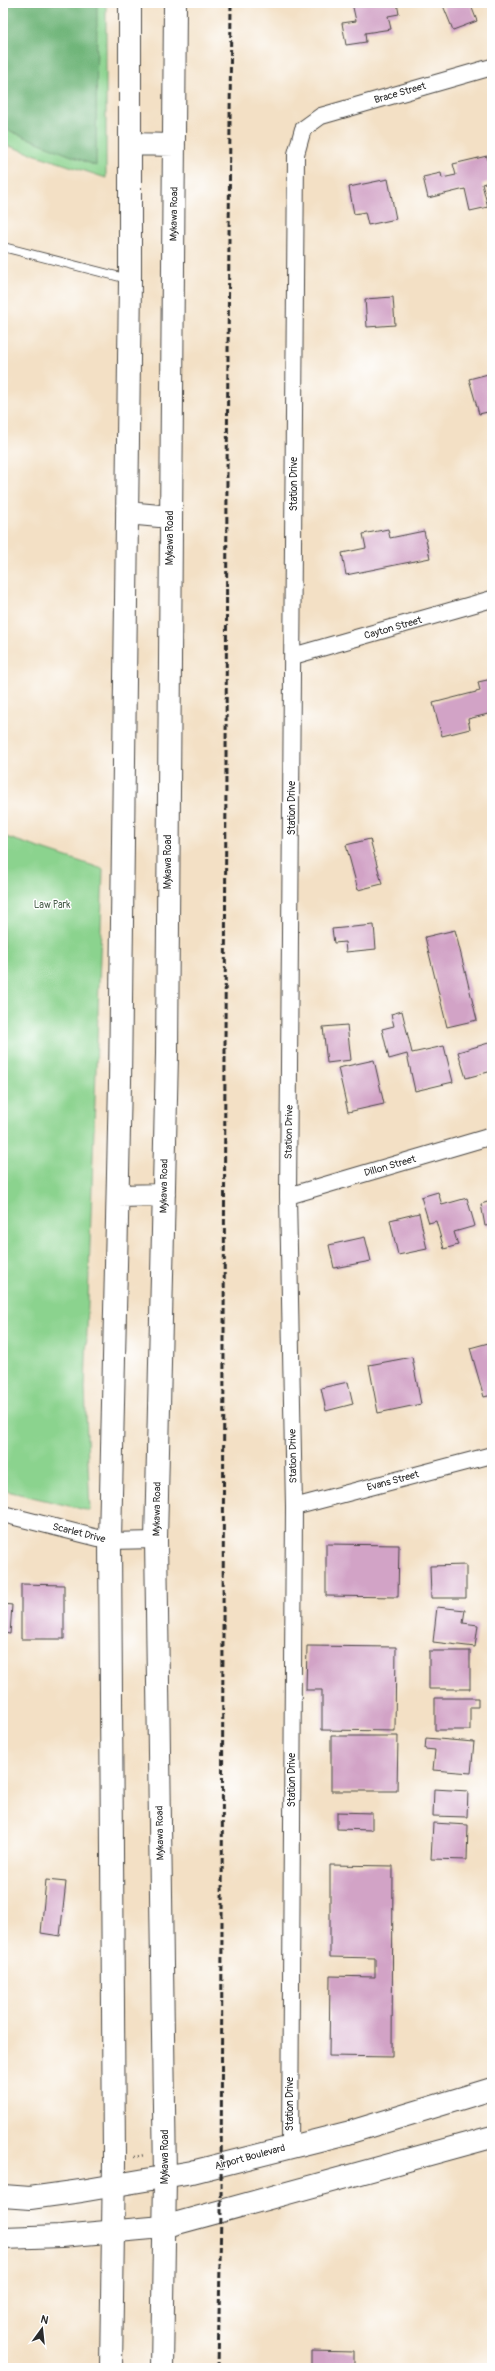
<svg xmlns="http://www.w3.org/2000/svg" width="495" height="2371" viewBox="0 0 495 2371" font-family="Pangolin,sans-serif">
  <rect width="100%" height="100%" fill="#fff"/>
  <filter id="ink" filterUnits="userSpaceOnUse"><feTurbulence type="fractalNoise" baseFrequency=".025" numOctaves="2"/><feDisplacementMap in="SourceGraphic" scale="8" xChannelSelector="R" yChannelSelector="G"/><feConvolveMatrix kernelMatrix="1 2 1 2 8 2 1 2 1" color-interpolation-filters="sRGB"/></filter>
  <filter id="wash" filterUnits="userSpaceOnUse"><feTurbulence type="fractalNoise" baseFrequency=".012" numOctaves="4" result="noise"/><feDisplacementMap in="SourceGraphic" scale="16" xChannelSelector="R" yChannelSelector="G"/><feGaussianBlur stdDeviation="0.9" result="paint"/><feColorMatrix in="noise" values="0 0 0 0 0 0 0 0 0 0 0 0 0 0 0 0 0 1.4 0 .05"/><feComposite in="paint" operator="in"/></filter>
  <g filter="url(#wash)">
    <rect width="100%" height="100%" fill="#f3e0c5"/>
    <path fill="#8bd38e" stroke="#5b7f5c" d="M3 3H106V178L3 144Z
      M3 836 103 869 85 1388 90 1511 3 1490Z"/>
    <path fill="#70b579" stroke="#4e7052" d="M3 3H97L96 166 3 128Z"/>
    <g id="blocks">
      <path fill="#d2a3c6" d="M352 3H397L399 14 388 16 391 29 365 33 366 42 346 45 342 23 356 21Z
        M442 3H470L477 21 453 30Z
        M487 156 492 181 482 184 488 207 470 211 465 189 428 198 423 177 441 173 442 178 456 175 453 164Z
        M388 179 396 219 368 225 365 212 354 214 349 187Z
        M393 297 395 325 367 327 365 299Z
        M492 373V411L479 414 469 379Z
        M388 529 390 538 424 531 430 558 346 575 342 553 366 548 363 534Z
        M492 679V713L468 719 470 729 442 736 433 703 480 691 478 682Z
        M370 839 382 884 358 890 346 845Z
        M374 925 376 949 346 952 345 942 334 943 332 929Z
        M455 930 477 1020 447 1027 425 937Z
        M402 1011 412 1053 444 1046 453 1082 415 1091 407 1054 389 1059 382 1029 394 1026 391 1014Z
        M347 1025 351 1060 327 1063 323 1027Z
        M492 1042V1071L466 1078 458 1052Z
        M374 1060 384 1104 348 1112 338 1068Z
        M438 1192 442 1205 467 1198 475 1226 454 1232 458 1245 444 1249 436 1221 429 1223 421 1197Z
        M491 1201 492 1225 485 1226 481 1204Z
        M419 1213 427 1249 398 1255 390 1220Z
        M365 1237 371 1261 334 1268 329 1245Z
        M492 1342V1395L484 1397 470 1348Z
        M412 1357 421 1404 378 1413 369 1365Z
        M348 1382 353 1404 326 1411 321 1388Z
        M326 1544 399 1545 398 1597 326 1596Z
        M466 1565V1598H431L430 1566Z
        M21 1584 64 1585V1639H21Z
        M3 1604 12 1605 10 1634 3 1633Z
        M437 1607 465 1610 463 1623 478 1625 475 1647 433 1642Z
        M307 1646 396 1647 395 1731 322 1730V1690H306Z
        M429 1651H470V1689H429Z
        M435 1698H478V1707H470V1730H435Z
        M331 1736H398L397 1791H331Z
        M426 1738 474 1742 471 1773 433 1770 435 1750 425 1749Z
        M434 1789 468 1791 467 1817 433 1816Z
        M337 1812 372 1813V1830L337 1829Z
        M433 1823 468 1825 467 1860 431 1859Z
        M330 1865 393 1866 392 2057 329 2056 330 1976 375 1977V1958L330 1957Z
        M46 1880 66 1882 60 1936 41 1933Z
        M311 2351 354 2352V2368H311Z"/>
    </g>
  </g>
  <g filter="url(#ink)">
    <use href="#blocks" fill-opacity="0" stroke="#494642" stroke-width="1"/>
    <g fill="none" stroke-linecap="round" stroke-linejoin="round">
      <defs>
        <path id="lane" d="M3 247 128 279"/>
        <path id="street" d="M293 656 492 599
          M288 1196 492 1136
          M294 1507 492 1455
          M3 1514 110 1541 156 1540
          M290 2146 294 1507 288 1196 296 154 303 129 321 116 492 67"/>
        <path id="secondary" d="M130 144 174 145
          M127 513 170 517
          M118 1196 164 1195
          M111 2368 114 2161 110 1541 120 1082 130 280V3
          M162 2368 165 2178 156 1540 167 1054 175 3"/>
        <path id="primary" d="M3 2196 30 2198 81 2191 192 2172 347 2133 492 2089
          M3 2238 61 2236 163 2227 492 2137"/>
      </defs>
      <use href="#lane" stroke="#494642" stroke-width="10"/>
      <use href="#street" stroke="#494642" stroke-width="18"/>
      <use href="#secondary" stroke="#494642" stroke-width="24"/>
      <use href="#primary" stroke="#494642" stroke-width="24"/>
      <path stroke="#494642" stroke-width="2.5" stroke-dasharray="1 3" stroke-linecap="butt" d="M134 2157 145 2155"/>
      <use href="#lane" stroke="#fff" stroke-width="8"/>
      <use href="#street" stroke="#fff" stroke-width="16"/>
      <use href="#secondary" stroke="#fff" stroke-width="22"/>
      <use href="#primary" stroke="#fff" stroke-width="22"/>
      <path stroke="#2b2b2b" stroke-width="3" stroke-dasharray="6 3" stroke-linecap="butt" d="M218 2368 221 2213 227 475 231 3"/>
    </g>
  </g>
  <g text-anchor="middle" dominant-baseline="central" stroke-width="3" stroke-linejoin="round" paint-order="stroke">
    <g font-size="10" fill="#2b2b2b" stroke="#fff">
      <text transform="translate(400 93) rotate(-16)">Brace Street</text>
      <text transform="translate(174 214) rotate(-89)">Mykawa Road</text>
      <text transform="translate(294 484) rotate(-90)">Station Drive</text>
      <text transform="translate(170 538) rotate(-90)">Mykawa Road</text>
      <text transform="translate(393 628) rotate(-16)">Cayton Street</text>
      <text transform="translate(292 808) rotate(-90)">Station Drive</text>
      <text transform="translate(168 862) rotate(-90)">Mykawa Road</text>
      <text transform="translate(289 1132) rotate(-89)">Station Drive</text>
      <text transform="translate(390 1166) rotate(-16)">Dillon Street</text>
      <text transform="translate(164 1186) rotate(-89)">Mykawa Road</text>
      <text transform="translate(293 1456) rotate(-91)">Station Drive</text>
      <text transform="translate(393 1481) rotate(-15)">Evans Street</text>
      <text transform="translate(157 1509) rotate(-89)">Mykawa Road</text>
      <text transform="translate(79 1533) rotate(14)">Scarlet Drive</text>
      <text transform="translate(292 1780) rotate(-90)">Station Drive</text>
      <text transform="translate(160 1833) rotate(-91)">Mykawa Road</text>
      <text transform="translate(290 2104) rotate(-90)">Station Drive</text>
      <text transform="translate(165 2157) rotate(-90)">Mykawa Road</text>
      <text transform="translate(250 2157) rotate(-15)">Airport Boulevard</text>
    </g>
    <g font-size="10" fill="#485d49" stroke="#fff">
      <text x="52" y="905">Law Park</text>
    </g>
  </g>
  <rect width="495" height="2371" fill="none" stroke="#fff" stroke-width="16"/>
  <g transform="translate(42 2329) rotate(15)" stroke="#ffffff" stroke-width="3" paint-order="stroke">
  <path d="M0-3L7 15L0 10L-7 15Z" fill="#2b2b2b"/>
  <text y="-6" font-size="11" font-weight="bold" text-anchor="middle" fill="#2b2b2b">N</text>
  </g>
</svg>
